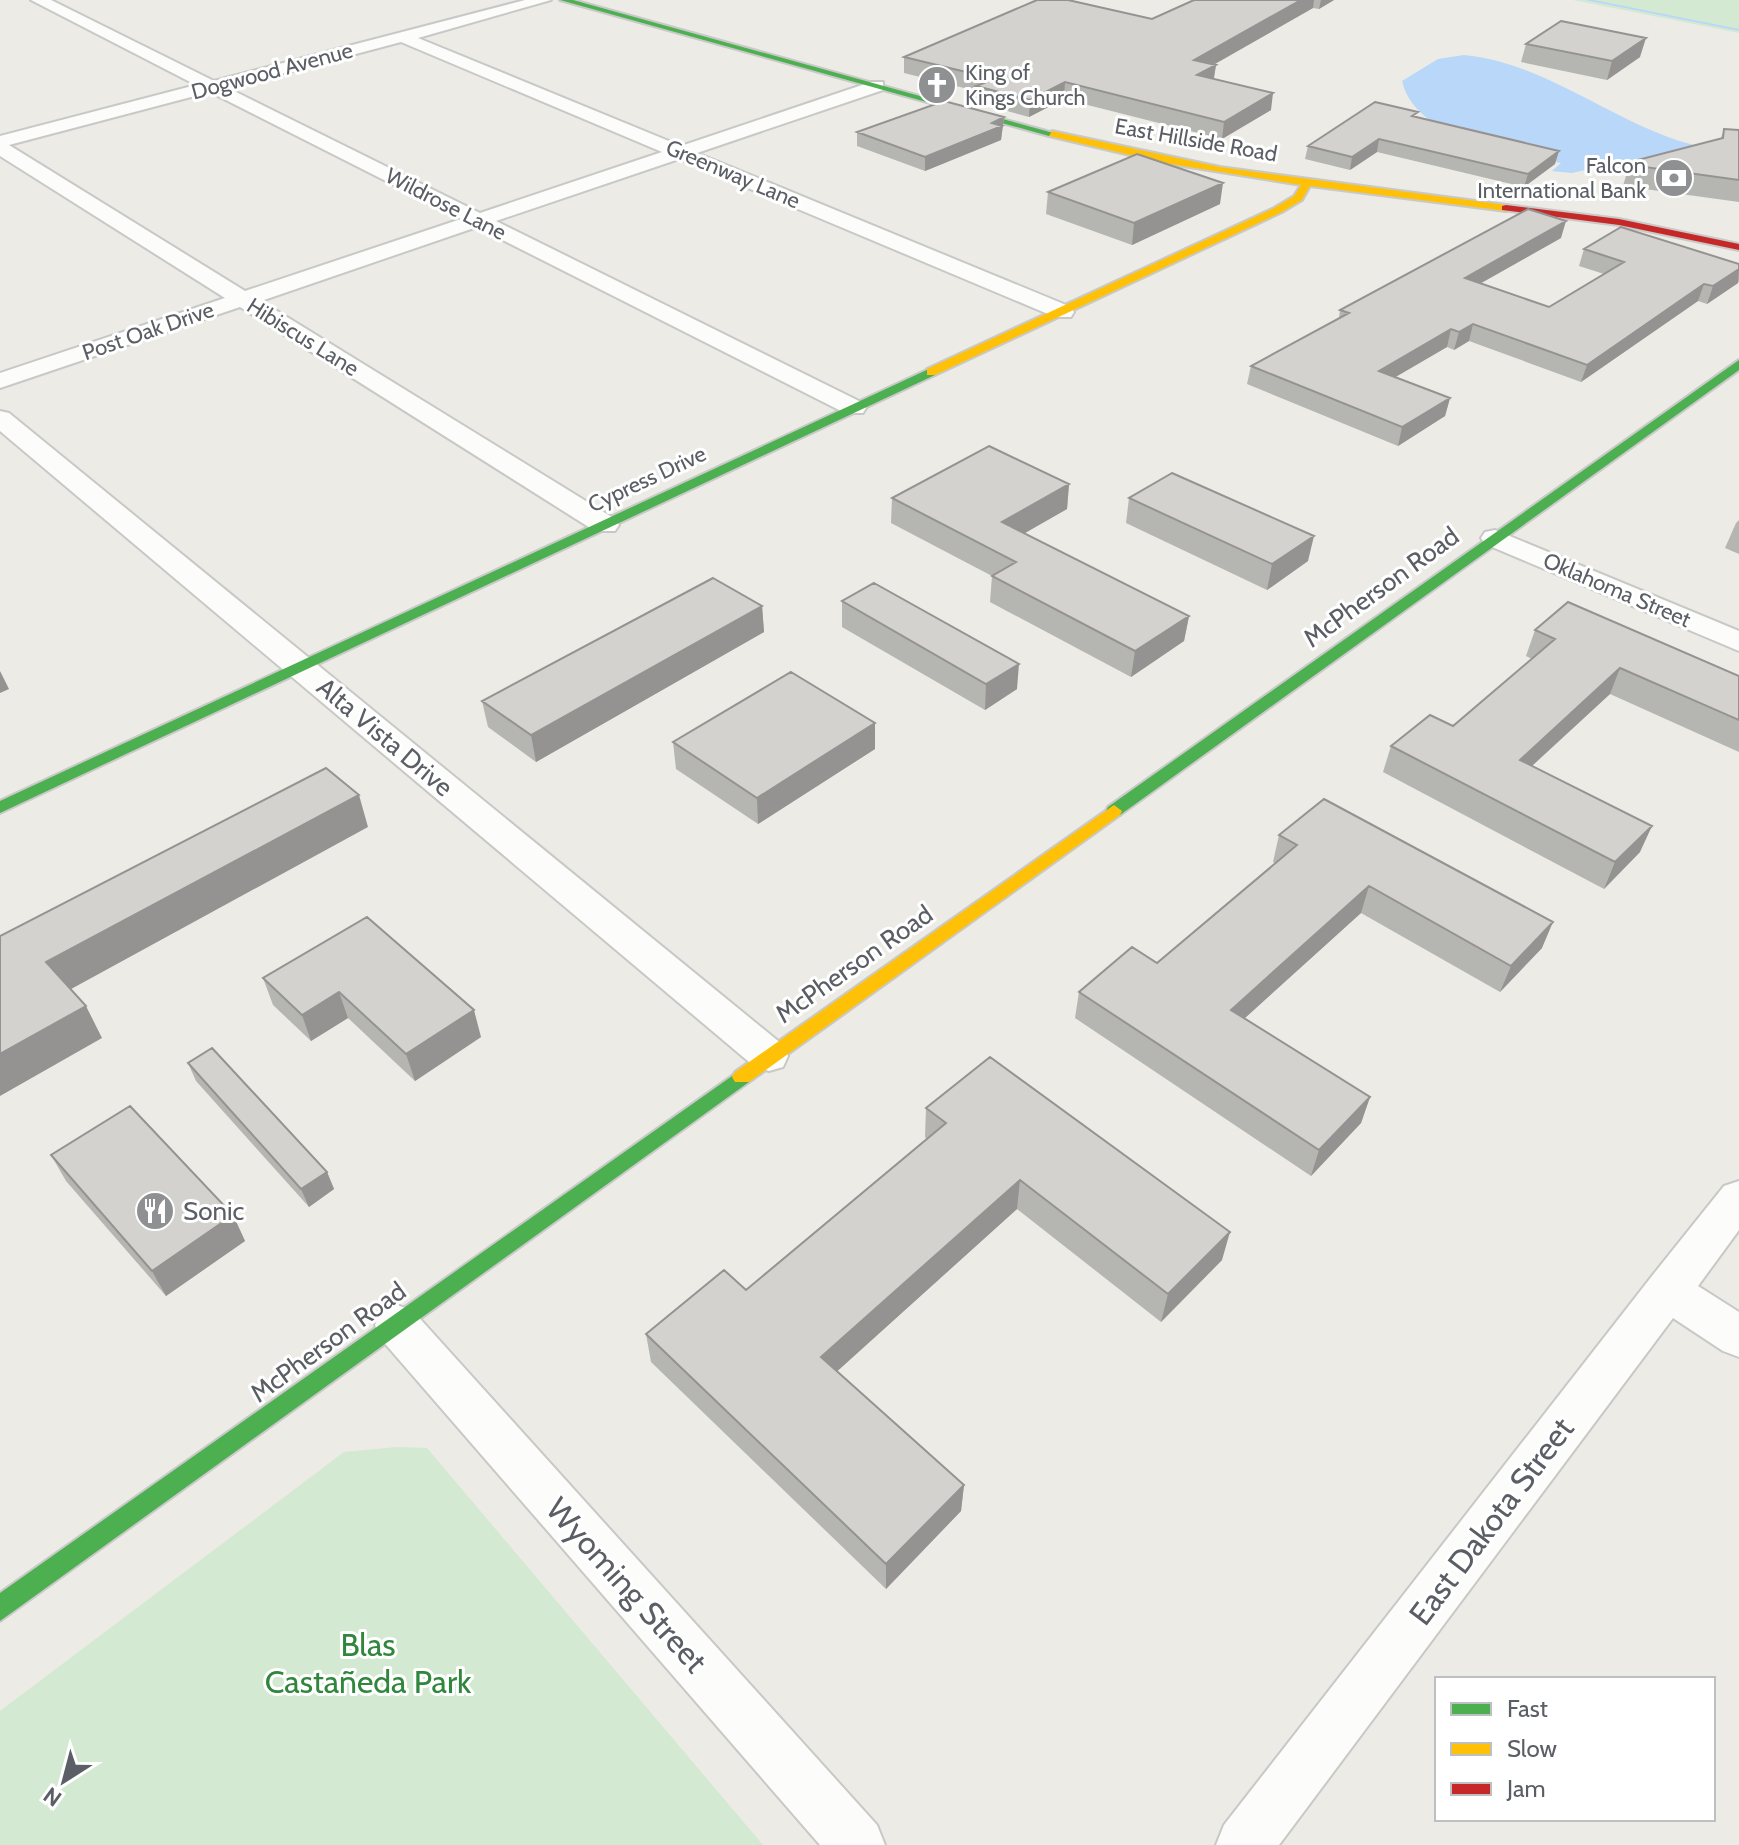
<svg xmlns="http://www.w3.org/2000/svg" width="1739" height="1845" viewBox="0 0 1739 1845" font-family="Cabin,sans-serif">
  <rect width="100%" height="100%" fill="#ecebe6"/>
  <path fill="#d3e9d2" d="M1573 0H1739V33Z
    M397 1447 427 1448 763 1845H0V1711L344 1452Z"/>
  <path fill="#b9d7f8" d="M1464 55C1550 63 1619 129 1702 147L1644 167 1611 164 1572 173 1552 171 1561 163C1512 151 1416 140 1402 81L1438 59Z"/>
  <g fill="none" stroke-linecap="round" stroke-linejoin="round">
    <path fill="#b9d7f8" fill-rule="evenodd" d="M1585 0H1594L1739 29V31Z"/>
    <defs>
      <path id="street" d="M31 0H51L214 81 525 0H551L418 38 681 146 871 82H883V90L697 153 1071 307 1074 312 1071 317H1055L679 159 496 221 863 403 866 408 863 413H845L477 227 261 301 615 519 619 525 615 531H595L240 307 0 388V373L225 298 0 156V136L196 85ZM401 42 662 152 480 213 228 88ZM210 92 461 219 245 291 9 145Z
        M0 411 9 413 783 1045 788 1056 783 1067 769 1071 755 1067 0 431Z
        M1495 530 1739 631V651L1485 544 1481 538 1485 532Z
        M1739 1181V1230L1698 1286 1739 1312V1357L1723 1351 1673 1318 1279 1845H1216L1224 1825 1652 1276 1724 1186Z
        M397 1305 413 1311 877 1825 885 1845H820L381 1339 375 1325 381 1311Z"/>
      <path id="fast" d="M560 0H573L1057 134 1049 136Z
        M1739 360V370L1120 815H1108L1106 811 1108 807Z
        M931 368 937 372 935 375 0 813V801Z
        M742 1069 749 1072 752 1077 749 1082 0 1621V1593Z"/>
      <path id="slow" d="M1052 131 1220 167 1506 205 1511 208 1506 211 1310 186 1302 200 1282 212 935 375H927V369L1274 208 1294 196 1301 185 1164 163 1049 136Z
        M1114 805 1122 811 1120 815 749 1082H735L732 1077 735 1072Z"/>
      <path id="jam" d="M1506 205 1619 219 1739 244V250L1619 225 1502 210V206Z"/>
    </defs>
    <use href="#street" stroke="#c8c8c7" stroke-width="4"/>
    <use href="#fast" stroke="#c8c9c8" stroke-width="4"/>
    <use href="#slow" stroke="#c8c9c8" stroke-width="4"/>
    <use href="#jam" stroke="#c8c9c8" stroke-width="4"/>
    <use href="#street" fill="#fcfcfb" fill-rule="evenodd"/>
    <use href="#fast" fill="#4caf50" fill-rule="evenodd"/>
    <use href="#slow" fill="#ffc107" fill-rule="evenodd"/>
    <use href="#jam" fill="#c62828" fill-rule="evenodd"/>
  </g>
  <path fill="#b5b5b2" d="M1194 0H1334L1319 9 1313 8 1213 65H1216L1214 79 1271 110 1222 139 1064 99 1029 117 975 102 976 91 904 73V57L1152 19Z
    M1526 44 1640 57 1607 80 1521 62Z
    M1004 117 1001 140 925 171 857 146V132Z
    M1417 117 1555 164 1524 187 1377 152 1350 170 1305 159 1308 146Z
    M1724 129 1739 130V202L1623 186 1630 162 1721 138Z
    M1048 192 1220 204 1132 245 1046 214Z
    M1561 238 1481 283 1549 307 1604 274 1579 266 1584 249 1739 264V281L1738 283 1707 304 1698 301 1581 382 1469 341 1454 350 1447 347 1395 377 1450 398 1445 416 1398 446 1247 384 1251 366 1339 318 1340 310Z
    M1069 484 1067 509 1024 533 1189 616 1184 641 1131 677 990 602 992 576 891 523 892 498Z
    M1129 498 1308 561 1267 590 1126 523Z
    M1739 520V554L1725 548 1736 523Z
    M842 601 1017 689 985 710 842 627Z
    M762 606 764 632 536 762 488 727 482 701Z
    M1535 630 1739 676V752L1610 694 1532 766 1640 852 1604 889 1383 772 1391 746 1453 726 1532 659 1526 656Z
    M875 723V749L758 824 676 769 673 742Z
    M1279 835 1542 948 1500 992 1361 913 1245 1018 1370 1097 1361 1123 1311 1176 1075 1018 1079 992 1157 963 1275 863 1273 862Z
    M367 917 481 1037 415 1081 348 1018 311 1041 273 1005 263 978Z
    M188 1063 327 1172 334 1189 309 1207 196 1081Z
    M926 1108 1222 1260 1161 1322 1017 1209 837 1371 964 1485 961 1511 886 1589 651 1362 646 1334 746 1290 927 1139 925 1137Z
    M51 1155 233 1215 245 1241 166 1296 66 1181Z"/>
  <path fill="#949391" d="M1301 0H1314L1313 8 1192 77 1194 60Z
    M1321 0H1334L1319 9Z
    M1646 38 1640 57 1607 80 1612 61Z
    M1216 65 1213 82 1197 75Z
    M1065 82 1064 99 1029 117 1030 100Z
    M1273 93 1271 110 1222 139 1224 122Z
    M1004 117 1001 140 925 171V157Z
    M1379 139 1377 152 1350 170 1352 157Z
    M1559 151 1555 164 1524 187 1528 174Z
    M1223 183 1220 204 1132 245 1134 223Z
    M1566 221 1561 238 1460 295 1465 278Z
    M1739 269 1738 283 1707 304 1713 286Z
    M1704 284 1698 301 1581 382 1587 365Z
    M1473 324 1469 341 1454 350 1459 332Z
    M1451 329 1447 347 1375 389 1379 371Z
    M1450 398 1445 416 1398 446 1402 427Z
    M1069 484 1067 509 1001 547 1002 522Z
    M1314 536 1308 561 1267 590 1272 564Z
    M762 606 764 632 536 762 531 735Z
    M1189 616 1184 641 1131 677 1135 651Z
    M1019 664 1017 689 985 710 986 684Z
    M1620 668 1610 694 1510 786 1520 760Z
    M0 671 9 689 0 693Z
    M875 723V749L758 824 757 798Z
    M359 795 368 827 62 994 46 962Z
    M1652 826 1640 852 1604 889 1615 862Z
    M1369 886 1361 913 1225 1036 1231 1010Z
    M1553 922 1542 948 1500 992 1511 966Z
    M339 992 348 1018 311 1041 302 1015Z
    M86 1006 102 1038 0 1096V1054Z
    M474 1010 481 1037 415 1081 406 1054Z
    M1370 1097 1361 1123 1311 1176 1319 1150Z
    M327 1172 334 1189 309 1207 301 1189Z
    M1020 1180 1017 1209 822 1385 821 1357Z
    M233 1215 245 1241 166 1296 152 1271Z
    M1230 1232 1222 1260 1161 1322 1168 1294Z
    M964 1485 961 1511 886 1589V1564Z"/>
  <path fill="#d3d2cf" stroke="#949391" stroke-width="2" d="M1037 0H1068L1152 19 1194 0H1301L1194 60 1216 65 1197 75 1273 93 1224 122 1065 82 1030 100 976 86 995 79 904 57Z
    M1561 21 1646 38 1612 61 1526 44Z
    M944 101 1004 117 992 123 1002 126 925 157 857 132Z
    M1375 102 1418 112 1412 116 1559 151 1528 174 1379 139 1352 157 1308 146Z
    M1724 129 1739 130V180L1630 165V162L1723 138Z
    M1137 154 1223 183 1134 223 1048 192Z
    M1528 209 1566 221 1465 278 1549 307 1624 262 1584 249 1621 227 1739 264V269L1713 286 1704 284 1587 365 1473 324 1459 332 1451 329 1379 371 1450 398 1402 427 1251 366 1349 313 1340 310Z
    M989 446 1069 484 1002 522 1189 616 1135 651 992 576 1016 562 892 498Z
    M1172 473 1314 536 1272 564 1129 498Z
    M713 578 762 606 531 735 482 701Z
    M874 583 1019 664 986 684 842 601Z
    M1568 602 1739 676V720L1620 668 1520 760 1652 826 1615 862 1391 746 1430 715 1453 726 1555 639 1535 630Z
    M791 672 875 723 757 798 673 742Z
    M326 768 359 795 46 962 86 1006 0 1054V936Z
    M1324 799 1553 922 1511 966 1369 886 1231 1010 1370 1097 1319 1150 1079 992 1132 947 1157 963 1297 845 1279 835Z
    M367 917 474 1010 406 1054 339 992 302 1015 263 978Z
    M212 1048 327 1172 301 1189 188 1063Z
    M990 1057 1230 1232 1168 1294 1020 1180 821 1357 964 1485 886 1564 646 1334 724 1270 746 1290 946 1123 926 1108Z
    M130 1106 233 1215 152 1271 51 1155Z"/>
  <defs>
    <symbol id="church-disc" viewBox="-11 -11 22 22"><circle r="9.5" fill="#8e9092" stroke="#fff"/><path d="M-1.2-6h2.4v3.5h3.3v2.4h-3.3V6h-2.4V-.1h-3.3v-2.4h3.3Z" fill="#fff"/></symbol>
    <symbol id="bank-disc" viewBox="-11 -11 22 22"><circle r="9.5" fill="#8e9092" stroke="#fff"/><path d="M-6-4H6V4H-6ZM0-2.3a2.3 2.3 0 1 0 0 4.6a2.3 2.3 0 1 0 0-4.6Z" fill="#fff"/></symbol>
    <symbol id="restaurant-disc" viewBox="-11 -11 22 22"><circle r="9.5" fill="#8e9092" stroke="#fff"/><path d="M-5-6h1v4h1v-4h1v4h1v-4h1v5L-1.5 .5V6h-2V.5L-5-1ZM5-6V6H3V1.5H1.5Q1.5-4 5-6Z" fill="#fff"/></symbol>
  </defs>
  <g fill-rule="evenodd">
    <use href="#church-disc" x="915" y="63" width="44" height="44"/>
    <use href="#bank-disc" x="1652" y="156" width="44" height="44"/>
    <use href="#restaurant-disc" x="133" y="1189" width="44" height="44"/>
  </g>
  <g text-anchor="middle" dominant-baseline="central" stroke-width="6" stroke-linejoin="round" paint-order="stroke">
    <g font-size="22" fill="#5b5f65" stroke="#fff">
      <text transform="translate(272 71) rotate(-15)">Dogwood Avenue</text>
      <text transform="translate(1196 140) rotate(10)">East Hillside Road</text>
      <text transform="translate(733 174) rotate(23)">Greenway Lane</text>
      <text transform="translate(446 204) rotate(27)">Wildrose Lane</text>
      <text transform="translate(148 331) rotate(-19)">Post Oak Drive</text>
      <text transform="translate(303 337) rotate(32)">Hibiscus Lane</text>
      <text transform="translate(647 479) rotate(-25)">Cypress Drive</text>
      <text transform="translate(1617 590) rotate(23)">Oklahoma Street</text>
    </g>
    <g font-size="22" fill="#5b5f65" stroke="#fff" text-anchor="start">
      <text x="965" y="72">King of<tspan x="965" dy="25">Kings Church</tspan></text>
      <text x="1646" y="165" text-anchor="end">Falcon<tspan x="1646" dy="25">International Bank</tspan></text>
    </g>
    <g font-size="26" fill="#5b5f65" stroke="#fff">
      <text transform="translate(1381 587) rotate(-36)">McPherson Road</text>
      <text transform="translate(385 737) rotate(40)">Alta Vista Drive</text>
      <text transform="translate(854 964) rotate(-35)">McPherson Road</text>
      <text transform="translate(328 1342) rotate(-36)">McPherson Road</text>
    </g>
    <g font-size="26" fill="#5b5f65" stroke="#fff" text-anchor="start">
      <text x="183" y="1211">Sonic</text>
    </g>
    <g font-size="32" fill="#5b5f65" stroke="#fff">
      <text transform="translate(1491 1521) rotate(-53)">East Dakota Street</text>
      <text transform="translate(627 1585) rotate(48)">Wyoming Street</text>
    </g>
    <g font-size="32" fill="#31863d" stroke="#fff">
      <text x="368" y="1644">Blas<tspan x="368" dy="37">Castañeda Park</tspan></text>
    </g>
  </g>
  <rect x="1435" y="1677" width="280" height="144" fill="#ffffff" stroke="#bdbfc1" stroke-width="2"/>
  <rect x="1451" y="1703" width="40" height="12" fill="#4caf50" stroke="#bdbfc1" stroke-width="2"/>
  <text x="1507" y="1717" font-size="24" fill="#5b5f65">Fast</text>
  <rect x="1451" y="1743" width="40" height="12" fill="#ffc107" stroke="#bdbfc1" stroke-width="2"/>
  <text x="1507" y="1757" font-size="24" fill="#5b5f65">Slow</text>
  <rect x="1451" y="1783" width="40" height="12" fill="#c62828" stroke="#bdbfc1" stroke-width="2"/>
  <text x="1507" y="1797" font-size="24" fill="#5b5f65">Jam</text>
  <g transform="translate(64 1781) rotate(216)" stroke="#ffffff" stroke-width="6" paint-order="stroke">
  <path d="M0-6L14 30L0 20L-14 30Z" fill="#5b5f65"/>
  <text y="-12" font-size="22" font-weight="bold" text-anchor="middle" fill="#5b5f65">N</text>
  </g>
</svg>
